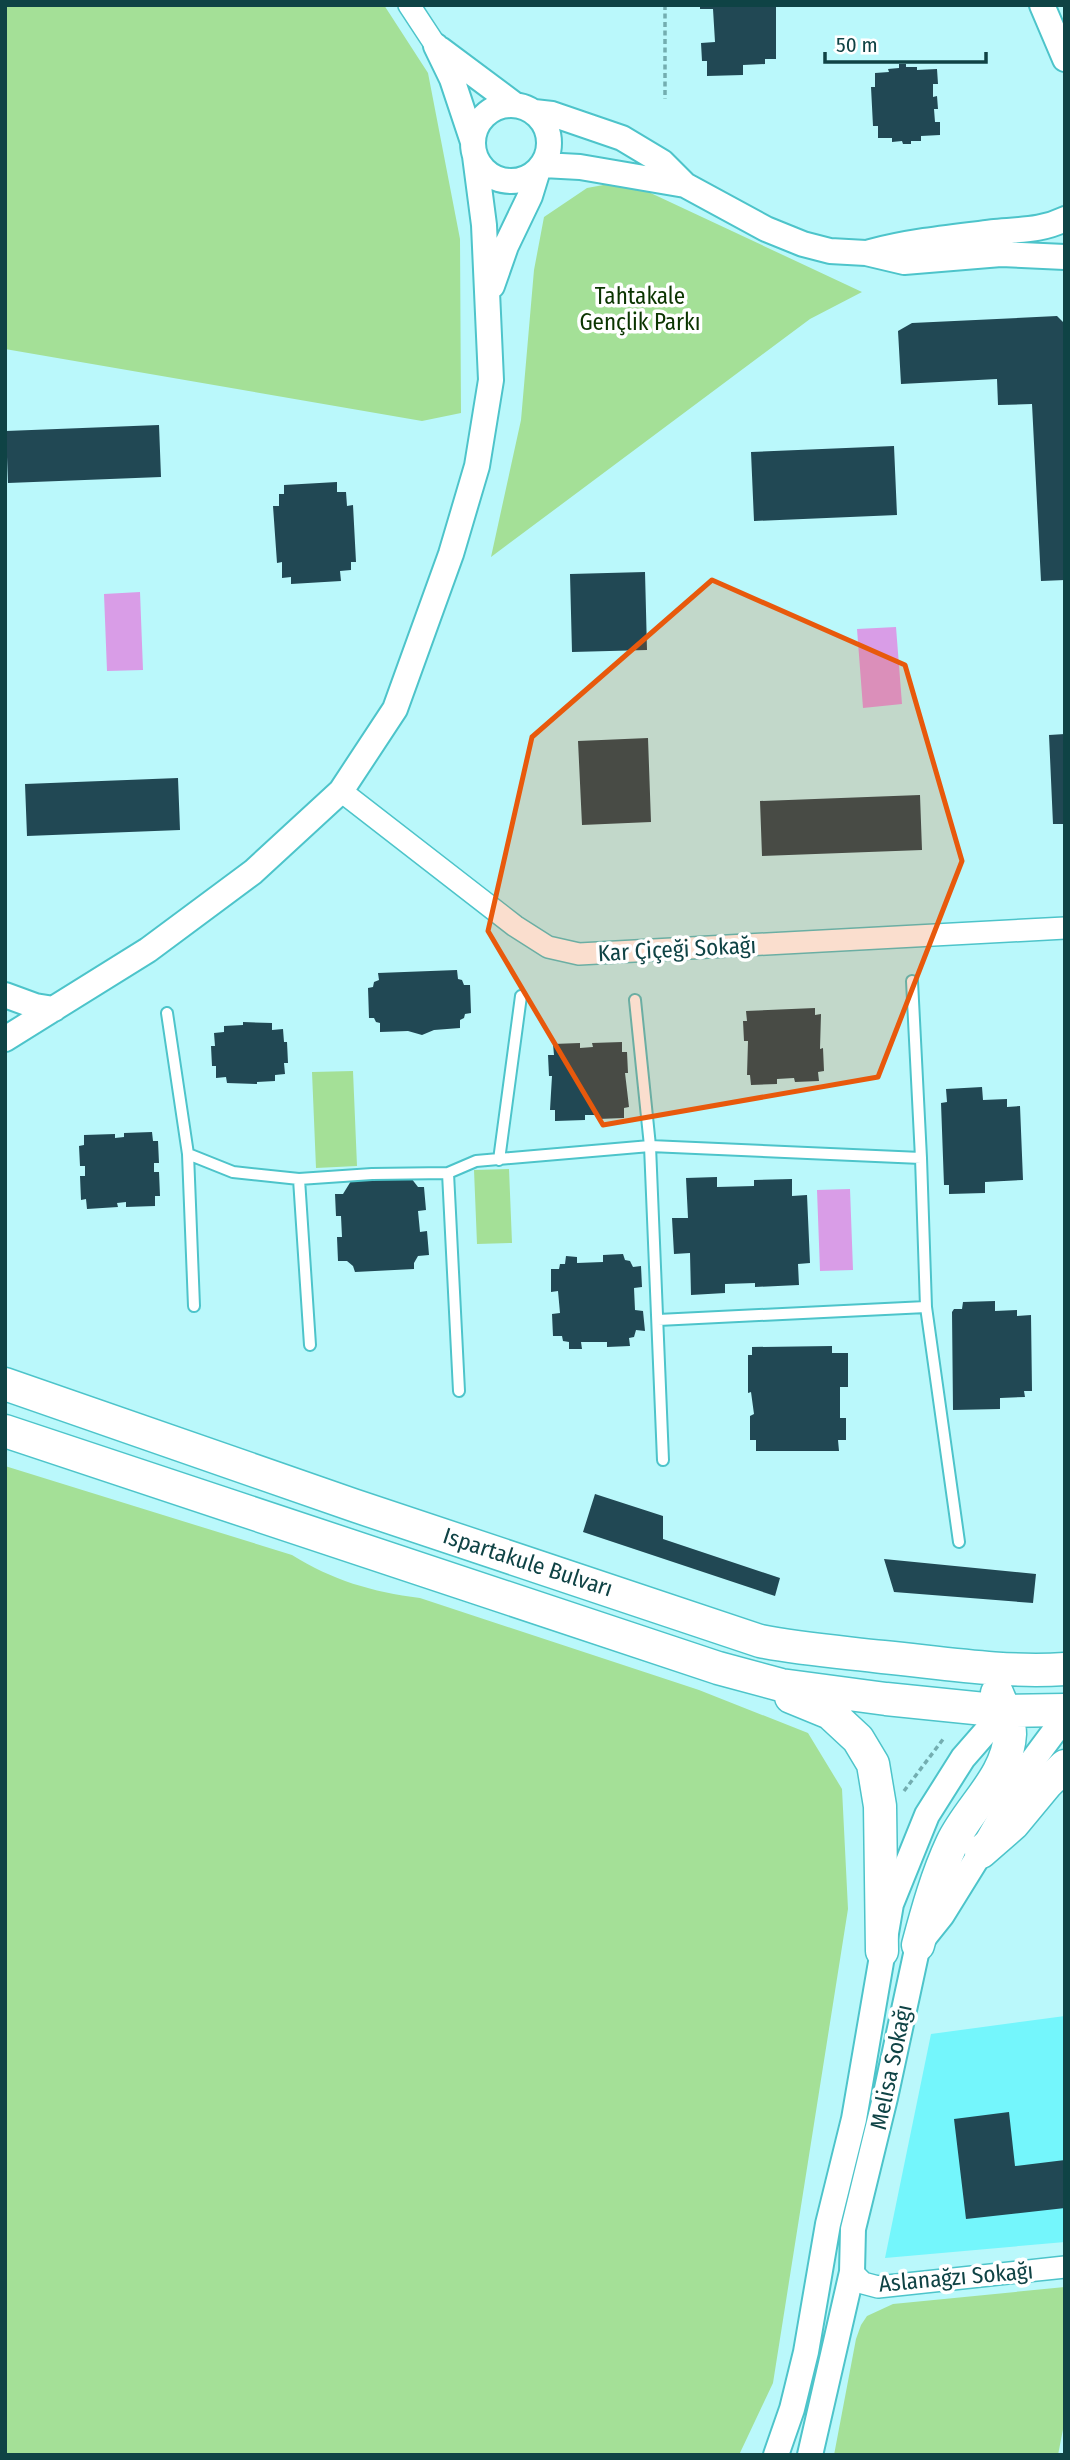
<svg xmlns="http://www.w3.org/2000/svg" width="1070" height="2460" viewBox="0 0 1070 2460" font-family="'Fira Sans Condensed',sans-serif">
  <rect width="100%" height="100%" fill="#baf8fb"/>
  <path fill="#74f6fc" d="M1065 2016V2242L885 2258 931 2034Z"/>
  <path fill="#a4e097" d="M5 5H384L428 73 460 239 461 413 422 421 5 349Z
    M625 181 862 292 810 319 491 557 521 420 534 270 544 217 587 188Z
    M353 1071 357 1166 316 1168 312 1072Z
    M509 1169 512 1243 477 1244 474 1170Z
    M5 1466 292 1555C332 1580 372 1592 420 1598L699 1690 808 1733 842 1789 848 1909 773 2383 739 2455H5Z
    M1065 2287V2419L1058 2455H834L856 2339 861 2325 867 2316 893 2304Z"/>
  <path fill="#d99de7" d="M140 592 143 670 107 671 104 594Z
    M896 627 902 704 863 708 857 629Z
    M850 1189 853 1270 820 1271 817 1190Z"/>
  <path fill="#214854" d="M700 5H776V59H765V64L743 65V75L707 76V61H702L701 43 715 42 713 9H700Z
    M899 64H906V67H917V70L937 69 938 84H933V97L937 96 938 109H934L935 122H940V135L921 136V141H911V144H903L902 141 892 142V138H878V126H873L871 87H875V73L889 72 888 69 899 68Z
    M1057 316 1065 324V580L1041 581 1032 404 998 405 997 379 901 384 898 331 912 323Z
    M159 425 161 477 8 483 6 431Z
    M894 446 897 515 754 521 751 452Z
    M337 482V492H346L347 506 353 505 356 562H351V570L340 571 341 581 291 584V577L282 578V562L277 563 273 506H279V494H284V485Z
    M645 572 647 650 572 652 570 574Z
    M1065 734V824H1053L1049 735Z
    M648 738 651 822 582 825 578 741Z
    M178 778 180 830 27 836 25 784Z
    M920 795 922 850 762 856 760 801Z
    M457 970 458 979 462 980 464 985H470L471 1013 465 1014 464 1018 460 1020V1028L434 1030 422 1035 408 1031 380 1032V1023L376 1022 374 1018H369L368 988 373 987 374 982 379 980 378 973Z
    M815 1008V1015L821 1014 820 1049 823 1048 824 1071 818 1072 819 1081 795 1082 794 1078 777 1079V1084L751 1085 750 1075H747L748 1041H744L743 1021H747L746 1011Z
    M243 1022 272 1023V1030L283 1029 284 1042H287L288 1063H284L285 1074 275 1075V1081L257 1082V1084L227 1083 226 1077 216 1078V1066H212L211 1046H215L214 1033 224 1032V1026L243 1025Z
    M622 1042V1052H627L628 1073H625L629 1107 624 1108V1118L598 1119 597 1115H585V1120L555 1121V1110H550L552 1076H549L548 1055H554L553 1044 580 1043V1048L593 1047 592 1043Z
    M982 1087 983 1100 1007 1099V1107L1020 1106 1023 1180 985 1182V1193L949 1194V1185H944L941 1103 947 1102 946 1089Z
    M152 1132 153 1141H158L159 1163H154V1172H159L160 1196H155V1206L126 1207V1202L117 1203 118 1207 87 1209 86 1199 81 1200 80 1176H85V1166H80L79 1146 84 1145V1135L115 1134V1138L124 1137V1133Z
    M717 1177V1187L754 1186V1180L792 1179V1196L807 1195 810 1263 798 1264 799 1285 755 1287V1283L725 1284V1293L691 1295 690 1253 674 1254 672 1218H688L686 1178Z
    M411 1178 418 1187H424L426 1210 418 1211 420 1232 427 1231 429 1255 418 1256 414 1263V1269L355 1272 353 1266 347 1261H338L337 1237H342L341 1216H336L335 1194H343L351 1181Z
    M623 1254 625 1260 630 1261 633 1267 641 1266 642 1287 634 1288 635 1310 643 1311 645 1331 636 1330 634 1337 629 1338 630 1346 607 1347V1342H581L582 1349H569V1342L563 1341 562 1336H553L552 1314 560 1313 558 1291 551 1292V1269H559L560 1264H565L566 1256 577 1257V1263L603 1262V1255Z
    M995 1301V1311L1017 1310V1316L1031 1315 1032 1391H1024L1025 1397 1000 1398V1409L953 1410 952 1312 954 1309H962L963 1302Z
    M832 1346V1353H848V1387H840V1418H846V1440H838L839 1451H756V1440H750V1416L754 1414 751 1392 748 1393V1355H752V1347Z
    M595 1494 663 1516V1539L780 1578 775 1596 583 1532Z
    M884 1559 1036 1574 1033 1603 894 1592Z
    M1009 2112 1015 2166 1065 2160V2208L966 2219 954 2119Z"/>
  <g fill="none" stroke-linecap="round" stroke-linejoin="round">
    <defs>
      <path id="service" d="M912 981 921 1158 926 1307 959 1542
        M635 1000 650 1146 663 1460
        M167 1013 188 1154 194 1306
        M188 1154 233 1172 299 1179 372 1174 448 1173
        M499 1160 521 996
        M299 1179 310 1345
        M658 1320 926 1307
        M459 1391 448 1173 476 1161 650 1146 921 1158"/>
      <path id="minor" d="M409 5 436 46
        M341 791 515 926 548 947 579 954 1065 928
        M852 2272 863 2283 878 2287 1065 2267"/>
      <path id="tertiary" d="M1042 5 1065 59
        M436 46 452 79 473 142
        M440 49 515 105
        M473 143a38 38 0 1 1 76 0a38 38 0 1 1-76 0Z
        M534 112 552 114 622 138 662 162 685 185 766 229 803 244 830 251 866 253 904 262 1001 254 1065 257
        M543 165 580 167 685 185
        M870 252C911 241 953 237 995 232 1021 229 1040 231 1065 219
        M492 286 506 246 530 196 538 170
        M5 995 35 1006 54 1009
        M5 1039 148 950 253 872 341 791 395 709 451 554 477 466 491 380 484 225 475 156
        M776 2455 792 2409 806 2352 828 2224 854 2119 891 1904 927 1815 963 1758 1004 1711
        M810 2455 852 2272 853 2229 885 2098 918 1945 942 1915 981 1852 1033 1760 1065 1717"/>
      <path id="primary" d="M5 1384 353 1505 760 1641C801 1649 841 1652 883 1657 944 1663 1003 1673 1065 1669
        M5 1431 718 1668 781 1685 886 1699 1004 1711 1065 1710
        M791 1697 830 1713 858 1739 873 1764 880 1806 882 1951
        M981 1852 1013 1824 1047 1783 1065 1766
        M918 1945C927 1911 937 1875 952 1843 969 1807 1008 1777 1010 1734 1010 1721 1002 1705 997 1693"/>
    </defs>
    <use href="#service" stroke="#4dc4ca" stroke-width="14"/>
    <use href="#minor" stroke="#4dc4ca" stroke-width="24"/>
    <use href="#tertiary" stroke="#4dc4ca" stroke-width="28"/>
    <use href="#primary" stroke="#4dc4ca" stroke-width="35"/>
    <path stroke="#73adb0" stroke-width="3.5" stroke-dasharray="5 3.5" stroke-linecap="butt" d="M665 5V99
      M904 1791 944 1738"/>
    <use href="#service" stroke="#fff" stroke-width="10"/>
    <use href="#minor" stroke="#fff" stroke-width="21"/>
    <use href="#tertiary" stroke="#fff" stroke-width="24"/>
    <use href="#primary" stroke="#fff" stroke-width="32"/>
  </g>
  <path fill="#e8590c" fill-opacity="0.2" stroke="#e8590c" stroke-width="5" stroke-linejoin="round" d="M712 580 905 665 962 861 878 1077 603 1125 488 931 532 737Z"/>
  <g text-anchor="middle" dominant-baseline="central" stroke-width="7" stroke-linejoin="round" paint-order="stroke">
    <g font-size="23" fill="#0b3501" stroke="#fff">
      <text x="640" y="296">Tahtakale<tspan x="640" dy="26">Gençlik Parkı</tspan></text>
    </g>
    <g font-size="23" fill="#0f4345" stroke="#fff">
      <text transform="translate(677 949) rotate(-3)">Kar Çiçeği Sokağı</text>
      <text transform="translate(528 1562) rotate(18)">Ispartakule Bulvarı</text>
      <text transform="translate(891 2067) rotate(-78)">Melisa Sokağı</text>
      <text transform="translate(956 2277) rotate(-5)">Aslanağzı Sokağı</text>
    </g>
  </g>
  <rect width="1070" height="2460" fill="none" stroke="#0f4345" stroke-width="14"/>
  <path d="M825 52v10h161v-10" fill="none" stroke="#0f4345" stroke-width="3.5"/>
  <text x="836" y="52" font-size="21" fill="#0f4345" stroke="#ffffff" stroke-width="5" paint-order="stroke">50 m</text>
</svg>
